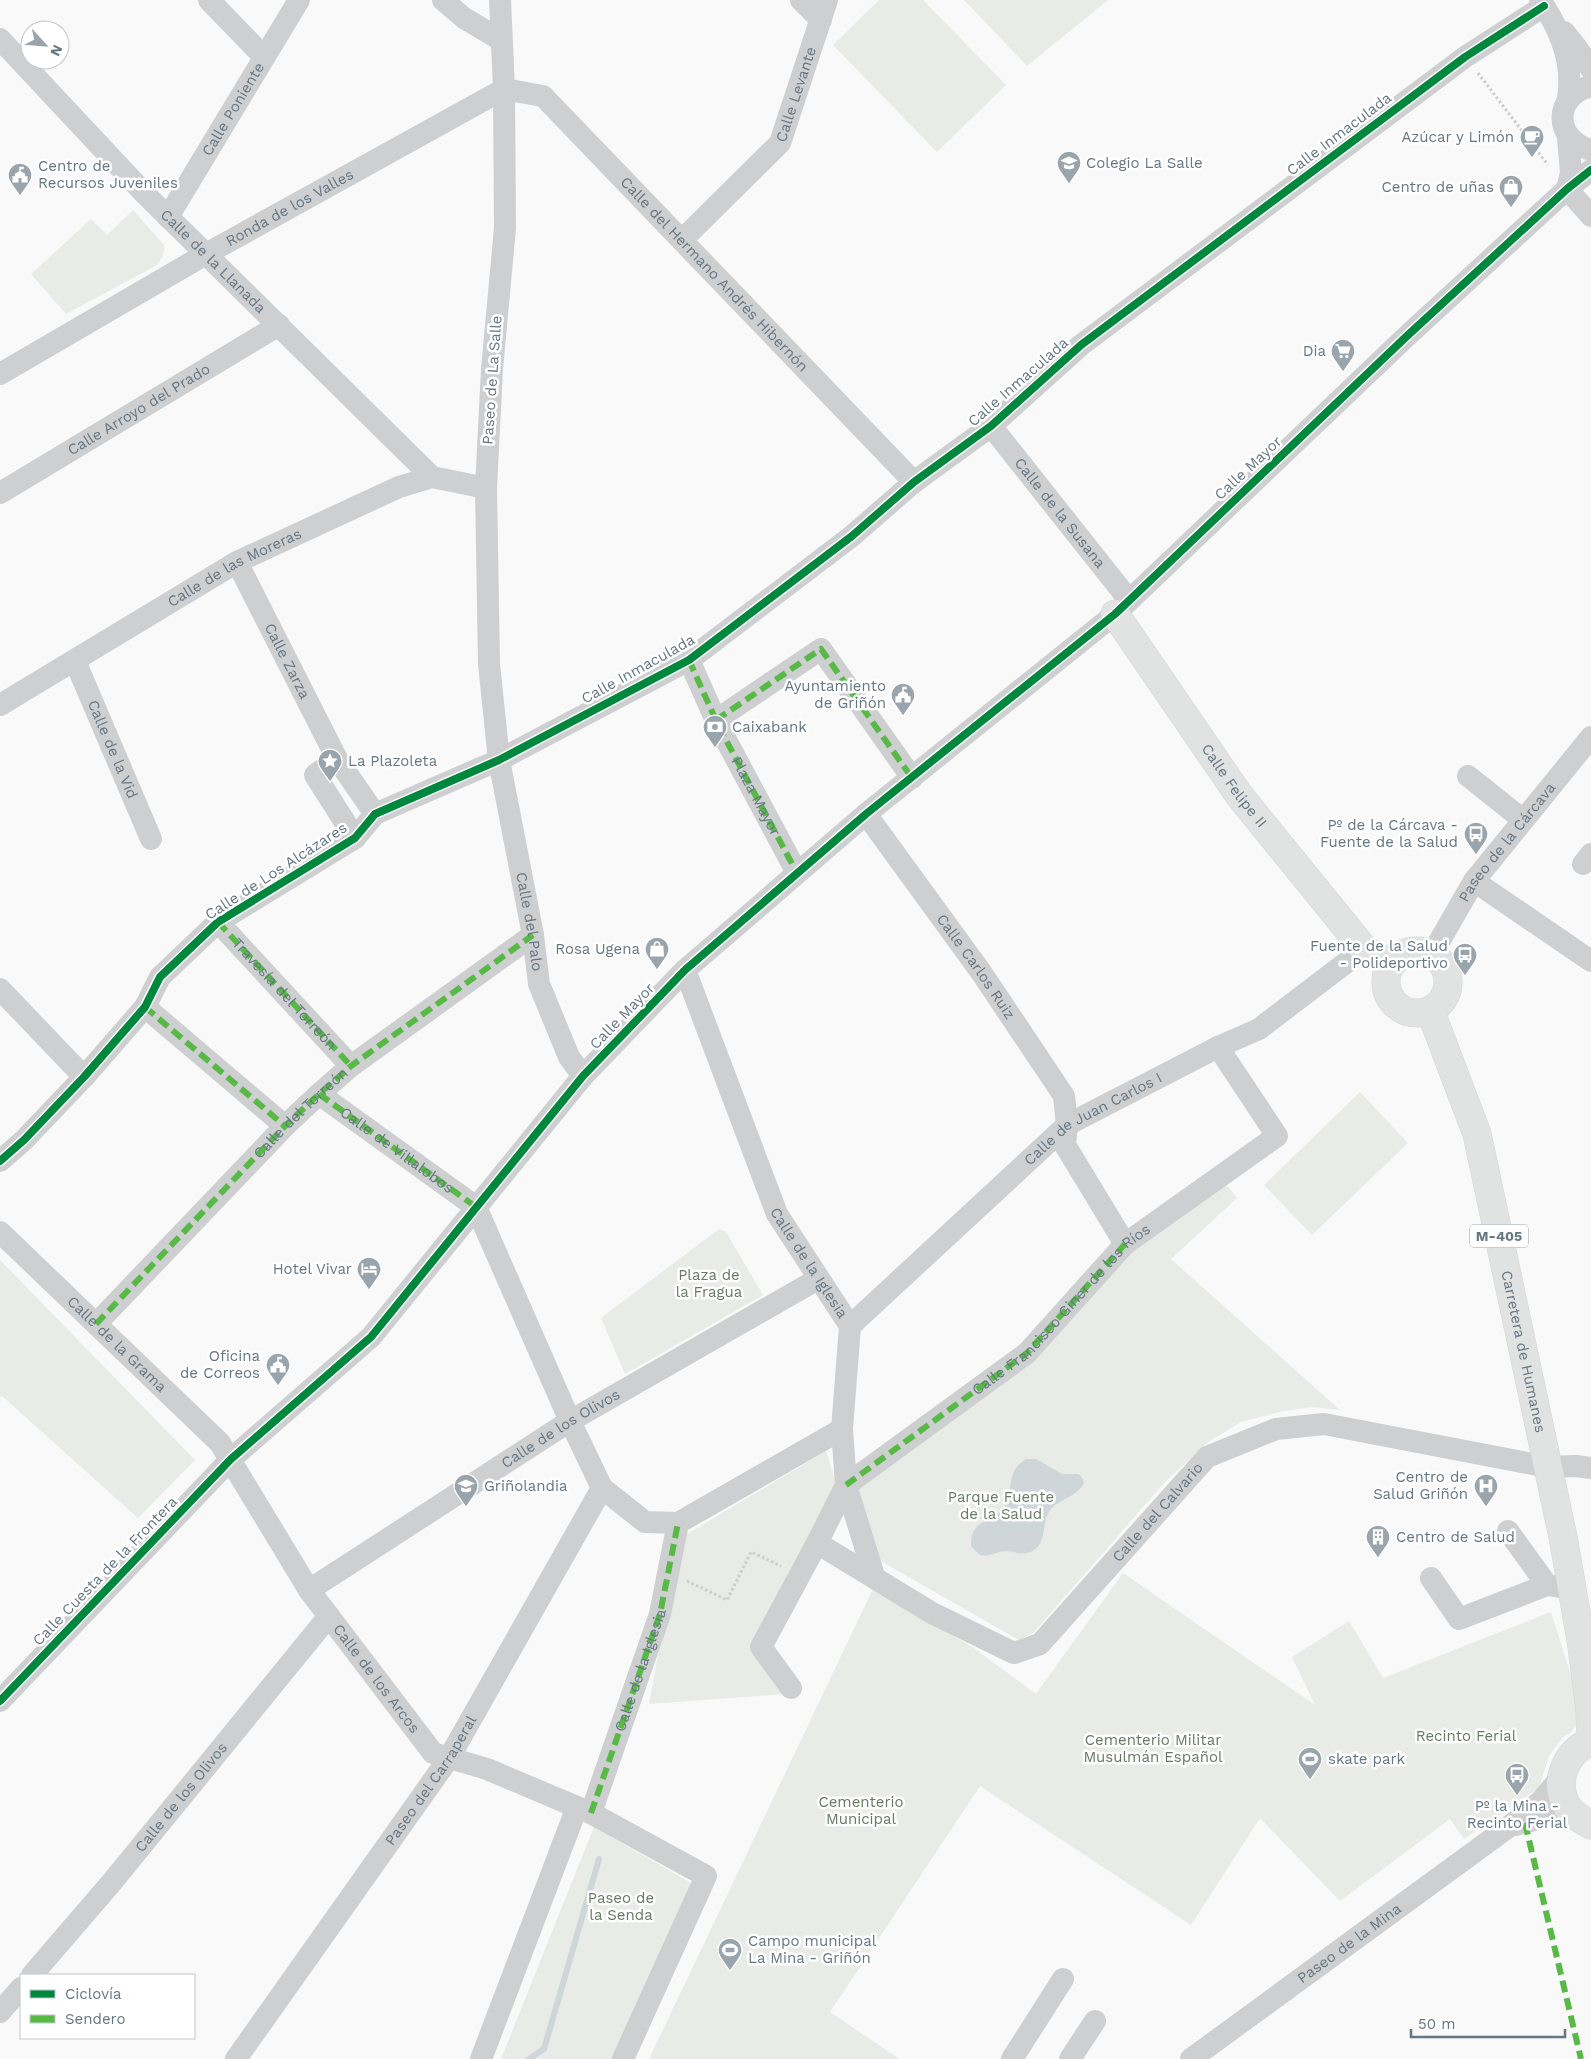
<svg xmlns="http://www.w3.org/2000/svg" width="1591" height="2059" viewBox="0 0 1591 2059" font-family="'Work Sans',sans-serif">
  <rect width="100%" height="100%" fill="#f9f9f9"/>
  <path fill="#e8ebe6" d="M879 0H923L1006 85 937 152 833 45Z
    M964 0H1108L1027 66Z
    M133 210 164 245C165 254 162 258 157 265L66 314 31 274 91 219 107 235Z
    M1360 1092 1408 1143 1312 1235 1264 1185Z
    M1220 1176 1237 1198 1171 1259 1340 1410 1311 1407 1284 1411 1241 1422 1208 1442 1165 1482 1034 1632 1019 1640 877 1559 846 1485 1027 1353 1125 1244Z
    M719 1229 726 1232 763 1295 625 1374 601 1318Z
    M0 1260 195 1460 138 1518 2 1396 0 1397Z
    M826 1451 837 1486 753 1650 785 1694 649 1704 679 1539Z
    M1123 1573 1315 1705 1292 1657 1349 1621 1383 1678 1551 1612 1579 1701V1716L1576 1726 1570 1733 1563 1737 1549 1756 1539 1788 1464 1839 1450 1819 1340 1901 1260 1818 1191 1925 980 1786 830 2012 899 2059H649L873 1589 974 1648 1036 1694Z
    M594 1827 691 1883 615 2059H501Z"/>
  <path fill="#ced6d9" d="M1026 1459H1036L1062 1474H1078L1081 1476 1084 1483C1077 1497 1061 1498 1051 1509 1039 1523 1050 1549 1026 1553 1019 1555 1013 1551 1007 1551 997 1551 990 1557 980 1555L971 1546C970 1517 993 1525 1004 1507 1015 1488 1005 1472 1026 1459Z"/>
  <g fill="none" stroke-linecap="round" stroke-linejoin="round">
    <path stroke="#ced6d9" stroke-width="6" d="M529 2059 544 2049 599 1859"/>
    <defs>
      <g id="major">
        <path id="s23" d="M1115 614 1239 795 1364 949 1391 964"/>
        <circle cx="1417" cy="982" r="31"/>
        <path id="s24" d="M1430 1010 1477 1134 1563 1537 1581 1640 1590 1710 1591 1741"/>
        <path d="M1591 1741C1566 1752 1553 1781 1567 1806 1573 1815 1582 1820 1591 1825"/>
      </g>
    </defs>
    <use href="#major" stroke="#d5d6d7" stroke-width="29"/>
    <path stroke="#cbcccd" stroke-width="3" stroke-dasharray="2.5 2.5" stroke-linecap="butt" d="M1478 73 1548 165
      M687 1581 727 1600 751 1552 781 1566"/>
    <g stroke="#cecfd0" stroke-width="22">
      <path d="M209 0 264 57"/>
      <path d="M443 0 464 18 501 40"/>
      <path id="s1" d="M500 0 504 89 505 228 492 369 486 488 489 664 499 760 533 935 539 984 569 1057 583 1076"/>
      <path d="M801 0 821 20"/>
      <path d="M1540 0C1560 29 1574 63 1568 99"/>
      <path d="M1564 32 1577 48 1591 69"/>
      <path id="s2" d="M0 39 145 194 432 477"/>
      <path d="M1591 86C1553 96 1553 139 1591 150"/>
      <path d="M1567 189 1571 173 1568 137"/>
      <path d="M1567 189 1591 216"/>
      <path id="s3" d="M168 217 299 0"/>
      <path id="s4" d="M682 240 780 143 827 0"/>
      <path id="s5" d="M0 374 206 254 504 89 543 96 914 482"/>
      <path id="s6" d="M991 426 1129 600"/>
      <path id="s7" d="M0 493 279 325"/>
      <path id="s8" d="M237 562 337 759 375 814"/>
      <path id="s9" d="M689 660 718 725 797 873"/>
      <path id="s10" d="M75 661 151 839"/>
      <path id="s11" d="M0 705 237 562 399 487 432 477 486 488"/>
      <path d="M716 720 821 649 912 778"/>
      <path d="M337 759 315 775 355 838"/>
      <path d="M1468 776 1523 820"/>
      <path id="s12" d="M866 814 981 972 1064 1096 1067 1125 1065 1145 1125 1244"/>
      <path d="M1583 864 1591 854"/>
      <path d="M1474 881 1591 961"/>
      <path d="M218 922 351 1066"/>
      <path id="s13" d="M1432 954 1474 881 1591 737"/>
      <path id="s14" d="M685 970 777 1214 850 1326 842 1429 846 1485 817 1543 761 1647 791 1688"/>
      <path d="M0 989 84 1077"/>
      <path d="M145 1007 285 1126"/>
      <path d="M319 1094 476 1207"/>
      <path d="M0 1161 24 1140 84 1077 145 1007 160 977 218 922 355 838 375 814 499 760 689 660 852 536 914 482 991 426 1081 345 1465 57 1544 6"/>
      <path d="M476 1207 570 1421 602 1488 645 1522 678 1523 842 1429"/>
      <path id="s15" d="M0 1232 220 1443 309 1590 433 1753 487 1769 591 1813 706 1876 623 2059"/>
      <path d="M96 1324 285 1126 319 1094 351 1066 533 935"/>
      <path id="s16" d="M850 1326 1067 1125 1218 1047 1259 1029 1364 949"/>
      <path d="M1508 1531 1547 1585 1560 1587"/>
      <path id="s17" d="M817 1543 932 1613 1014 1653 1040 1644 1207 1457 1276 1429 1324 1424 1548 1467 1576 1466 1591 1468"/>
      <path id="s18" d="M874 1576 846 1485 1027 1353 1125 1244 1277 1136 1218 1047"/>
      <path d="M1431 1578 1459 1619 1547 1585"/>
      <path id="s19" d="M309 1590 570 1421 818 1279"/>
      <path d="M0 1701 231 1459 371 1337 583 1076 685 970 866 814 1115 614 1408 335 1567 189 1591 170"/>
      <path d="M591 1813 660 1614 678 1523"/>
      <path d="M1515 1825 1542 1818H1578"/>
      <path id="s20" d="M32 1975 112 1882 329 1616"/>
      <path d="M0 2012 21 1988"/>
      <path id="s21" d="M236 2059 449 1758 602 1488"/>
      <path d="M481 2059 577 1807"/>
      <path d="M1012 2059 1063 1979"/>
      <path d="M1070 2059 1095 2021"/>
      <path id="s22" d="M1191 2059 1507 1828 1541 1801 1562 1776"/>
    </g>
    <use href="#major" stroke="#e1e2e2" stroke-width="28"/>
    <g stroke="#58b947" stroke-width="6" stroke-dasharray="12 6" stroke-linecap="butt">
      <path d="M689 660 718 725 797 873"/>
      <path d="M716 720 821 649 912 778"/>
      <path id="s25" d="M218 922 351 1066"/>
      <path d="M145 1007 285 1126"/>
      <path id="s26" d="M319 1094 476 1207"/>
      <path id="s27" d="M96 1324 285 1126 319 1094 351 1066 533 935"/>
      <path d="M846 1485 1027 1353 1125 1244"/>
      <path id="s28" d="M591 1813 660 1614 678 1523"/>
      <path d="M1525 1823 1581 2059"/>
    </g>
    <defs>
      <path id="cycleway" d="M0 1161 24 1140 84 1077 145 1007 160 977 218 922 355 838 375 814 499 760 689 660 852 536 914 482 991 426 1081 345 1465 57 1544 6
        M0 1701 231 1459 371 1337 583 1076 685 970 866 814 1115 614 1408 335 1567 189 1591 170"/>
    </defs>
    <use href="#cycleway" stroke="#fff" stroke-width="11"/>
    <use href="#cycleway" stroke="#00873e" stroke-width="8"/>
  </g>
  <defs>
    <symbol id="cafe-pin" viewBox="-11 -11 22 30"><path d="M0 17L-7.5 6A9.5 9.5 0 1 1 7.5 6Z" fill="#99a4ac" stroke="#fff"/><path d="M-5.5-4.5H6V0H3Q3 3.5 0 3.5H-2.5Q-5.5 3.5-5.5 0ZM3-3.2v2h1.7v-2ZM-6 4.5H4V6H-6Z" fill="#fff"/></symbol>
    <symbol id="school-pin" viewBox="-11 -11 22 30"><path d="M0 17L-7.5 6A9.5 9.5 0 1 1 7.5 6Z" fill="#99a4ac" stroke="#fff"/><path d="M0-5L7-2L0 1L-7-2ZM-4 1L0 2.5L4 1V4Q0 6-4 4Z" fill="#fff"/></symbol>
    <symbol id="civic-pin" viewBox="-11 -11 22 30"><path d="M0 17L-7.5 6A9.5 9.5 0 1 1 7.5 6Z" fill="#99a4ac" stroke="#fff"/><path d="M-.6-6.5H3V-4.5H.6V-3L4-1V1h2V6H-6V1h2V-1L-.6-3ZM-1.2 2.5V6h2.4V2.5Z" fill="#fff"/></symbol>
    <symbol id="shop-pin" viewBox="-11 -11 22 30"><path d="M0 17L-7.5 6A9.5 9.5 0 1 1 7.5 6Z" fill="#99a4ac" stroke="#fff"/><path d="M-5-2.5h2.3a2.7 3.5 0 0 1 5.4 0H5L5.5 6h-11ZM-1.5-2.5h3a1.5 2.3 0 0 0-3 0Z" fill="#fff"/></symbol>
    <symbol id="supermarket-pin" viewBox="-11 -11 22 30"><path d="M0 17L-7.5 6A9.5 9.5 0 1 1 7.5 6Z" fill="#99a4ac" stroke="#fff"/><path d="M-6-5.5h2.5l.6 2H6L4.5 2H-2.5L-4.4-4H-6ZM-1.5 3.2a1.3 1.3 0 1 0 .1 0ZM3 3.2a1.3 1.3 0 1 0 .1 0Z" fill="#fff"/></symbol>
    <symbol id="bank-pin" viewBox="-11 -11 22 30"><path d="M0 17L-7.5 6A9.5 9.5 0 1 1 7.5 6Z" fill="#99a4ac" stroke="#fff"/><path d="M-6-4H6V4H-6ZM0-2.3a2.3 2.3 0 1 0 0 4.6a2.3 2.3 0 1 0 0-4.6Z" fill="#fff"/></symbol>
    <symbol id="sight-pin" viewBox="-11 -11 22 30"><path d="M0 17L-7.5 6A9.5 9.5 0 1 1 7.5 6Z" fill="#99a4ac" stroke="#fff"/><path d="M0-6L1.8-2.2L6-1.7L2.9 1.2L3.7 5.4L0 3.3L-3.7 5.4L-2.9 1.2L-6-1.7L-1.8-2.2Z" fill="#fff"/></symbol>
    <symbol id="bus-pin" viewBox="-11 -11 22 30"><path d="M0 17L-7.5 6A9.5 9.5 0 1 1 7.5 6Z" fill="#99a4ac" stroke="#fff"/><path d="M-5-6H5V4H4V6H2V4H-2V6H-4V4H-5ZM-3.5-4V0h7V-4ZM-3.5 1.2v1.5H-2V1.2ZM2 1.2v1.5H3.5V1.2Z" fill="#fff"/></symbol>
    <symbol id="hotel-pin" viewBox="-11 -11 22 30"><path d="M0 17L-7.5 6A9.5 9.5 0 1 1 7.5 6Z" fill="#99a4ac" stroke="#fff"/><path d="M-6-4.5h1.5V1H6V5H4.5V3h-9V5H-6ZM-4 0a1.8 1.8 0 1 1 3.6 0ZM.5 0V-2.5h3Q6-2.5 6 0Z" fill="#fff"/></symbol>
    <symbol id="hospital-pin" viewBox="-11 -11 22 30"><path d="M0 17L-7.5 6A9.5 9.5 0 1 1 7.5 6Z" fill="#99a4ac" stroke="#fff"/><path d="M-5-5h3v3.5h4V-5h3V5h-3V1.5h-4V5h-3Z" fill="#fff"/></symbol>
    <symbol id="building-pin" viewBox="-11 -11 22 30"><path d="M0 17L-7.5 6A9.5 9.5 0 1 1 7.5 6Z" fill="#99a4ac" stroke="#fff"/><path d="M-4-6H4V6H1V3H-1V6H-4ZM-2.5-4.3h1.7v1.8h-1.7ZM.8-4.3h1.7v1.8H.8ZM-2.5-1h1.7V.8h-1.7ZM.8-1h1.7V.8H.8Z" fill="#fff"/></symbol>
    <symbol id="stadium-pin" viewBox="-11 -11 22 30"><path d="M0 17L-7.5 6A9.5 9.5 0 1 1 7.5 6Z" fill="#99a4ac" stroke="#fff"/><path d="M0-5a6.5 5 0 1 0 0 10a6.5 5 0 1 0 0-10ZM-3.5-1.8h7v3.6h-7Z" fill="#fff"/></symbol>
  </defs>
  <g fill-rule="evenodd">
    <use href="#cafe-pin" x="1518" y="123" width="28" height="38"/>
    <use href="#school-pin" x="1055" y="149" width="28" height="38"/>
    <use href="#civic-pin" x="6" y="161" width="28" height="38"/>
    <use href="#shop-pin" x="1497" y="173" width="28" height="38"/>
    <use href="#supermarket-pin" x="1329" y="337" width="28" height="38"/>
    <use href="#civic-pin" x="889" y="681" width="28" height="38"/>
    <use href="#bank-pin" x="701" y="713" width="28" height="38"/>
    <use href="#sight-pin" x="316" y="747" width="28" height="38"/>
    <use href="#bus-pin" x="1462" y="820" width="28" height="38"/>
    <use href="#shop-pin" x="643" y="935" width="28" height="38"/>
    <use href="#bus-pin" x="1451" y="941" width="28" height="38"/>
    <use href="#hotel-pin" x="355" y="1255" width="28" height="38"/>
    <use href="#civic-pin" x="264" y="1351" width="28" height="38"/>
    <use href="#school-pin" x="452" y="1472" width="28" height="38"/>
    <use href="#hospital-pin" x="1472" y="1472" width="28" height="38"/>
    <use href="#building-pin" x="1364" y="1523" width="28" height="38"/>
    <use href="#stadium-pin" x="1296" y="1745" width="28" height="38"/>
    <use href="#bus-pin" x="1503" y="1761" width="28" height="38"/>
    <use href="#stadium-pin" x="716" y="1936" width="28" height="38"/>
  </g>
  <g text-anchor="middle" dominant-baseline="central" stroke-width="5" stroke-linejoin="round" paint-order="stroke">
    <rect fill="#fff" stroke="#939fa8" stroke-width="1" x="1470" y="1224.5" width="58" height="23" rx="4"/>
    <g font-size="14" font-weight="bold" fill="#657683">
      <text x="1499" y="1236">M-405</text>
    </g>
    <g font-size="15" fill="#657683" stroke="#fff">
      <text stroke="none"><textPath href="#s4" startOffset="189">Calle Levante</textPath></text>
      <text stroke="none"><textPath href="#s3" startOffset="126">Calle Poniente</textPath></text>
      <text transform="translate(1339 134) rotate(-37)">Calle Inmaculada</text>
      <text stroke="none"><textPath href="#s5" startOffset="334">Ronda de los Valles</textPath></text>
      <text stroke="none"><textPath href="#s2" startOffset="308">Calle de la Llanada</textPath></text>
      <text stroke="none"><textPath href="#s5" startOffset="866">Calle del Hermano Andrés Hibernón</textPath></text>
      <text transform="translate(492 380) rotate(-86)">Paseo de La Salle</text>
      <text transform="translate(1018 382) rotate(-41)">Calle Inmaculada</text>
      <text stroke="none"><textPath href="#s7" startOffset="162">Calle Arroyo del Prado</textPath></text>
      <text transform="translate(1248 468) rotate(-43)">Calle Mayor</text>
      <text stroke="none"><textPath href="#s6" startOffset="111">Calle de la Susana</textPath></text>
      <text stroke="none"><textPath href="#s11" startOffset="272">Calle de las Moreras</textPath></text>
      <text stroke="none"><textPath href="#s8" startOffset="111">Calle Zarza</textPath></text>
      <text transform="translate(638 669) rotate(-29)">Calle Inmaculada</text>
      <text stroke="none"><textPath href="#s10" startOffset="96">Calle de la Vid</textPath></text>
      <text stroke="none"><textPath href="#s23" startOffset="209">Calle Felipe II</textPath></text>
      <text stroke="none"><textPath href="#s9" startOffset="152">Plaza Mayor</textPath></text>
      <text stroke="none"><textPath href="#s13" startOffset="135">Paseo de la Cárcava</textPath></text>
      <text transform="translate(276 871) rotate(-33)">Calle de Los Alcázares</text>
      <text stroke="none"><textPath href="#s1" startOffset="926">Calle del Palo</textPath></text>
      <text stroke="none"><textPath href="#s12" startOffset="188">Calle Carlos Ruiz</textPath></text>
      <text stroke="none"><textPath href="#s25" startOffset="98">Travesía del Torreón</textPath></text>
      <text transform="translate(622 1016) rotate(-46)">Calle Mayor</text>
      <text stroke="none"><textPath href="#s27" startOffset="294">Calle del Torreón</textPath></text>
      <text stroke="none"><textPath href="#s16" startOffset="321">Calle de Juan Carlos I</textPath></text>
      <text stroke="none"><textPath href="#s26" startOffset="96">Calle de Villalobos</textPath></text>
      <text stroke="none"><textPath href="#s14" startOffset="319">Calle de la Iglesia</textPath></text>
      <text stroke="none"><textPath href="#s18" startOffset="374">Calle Francisco Giner de los Ríos</textPath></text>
      <text stroke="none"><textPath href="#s15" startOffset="162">Calle de la Grama</textPath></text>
      <text stroke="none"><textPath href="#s24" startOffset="355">Carretera de Humanes</textPath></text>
      <text stroke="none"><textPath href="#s19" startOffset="299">Calle de los Olivos</textPath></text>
      <text stroke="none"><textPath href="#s17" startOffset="430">Calle del Calvario</textPath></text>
      <text transform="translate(105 1571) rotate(-46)">Calle Cuesta de la Frontera</text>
      <text stroke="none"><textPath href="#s28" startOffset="151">Calle de la Iglesia</textPath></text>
      <text stroke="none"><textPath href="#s15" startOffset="588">Calle de los Arcos</textPath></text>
      <text stroke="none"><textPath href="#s21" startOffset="340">Paseo del Carraperal</textPath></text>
      <text stroke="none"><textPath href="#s20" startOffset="232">Calle de los Olivos</textPath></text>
      <text stroke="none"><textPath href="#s22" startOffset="196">Paseo de la Mina</textPath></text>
    </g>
    <g font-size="15" fill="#657683" stroke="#fff" text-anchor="end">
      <text x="1514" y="137">Azúcar y Limón</text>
      <text x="1086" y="163" text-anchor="start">Colegio La Salle</text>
      <text x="38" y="166" text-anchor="start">Centro de<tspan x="38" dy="17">Recursos Juveniles</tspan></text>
      <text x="1494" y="187">Centro de uñas</text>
      <text x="1326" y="351">Dia</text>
      <text x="886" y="686">Ayuntamiento<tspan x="886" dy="17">de Griñón</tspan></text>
      <text x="732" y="727" text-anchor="start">Caixabank</text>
      <text x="348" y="761" text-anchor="start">La Plazoleta</text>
      <text x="1458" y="825">Pº de la Cárcava -<tspan x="1458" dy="17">Fuente de la Salud</tspan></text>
      <text x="1448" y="946">Fuente de la Salud<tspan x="1448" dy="17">- Polideportivo</tspan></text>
      <text x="640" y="949">Rosa Ugena</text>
      <text x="352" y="1269">Hotel Vivar</text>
      <text x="260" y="1356">Oficina<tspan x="260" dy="17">de Correos</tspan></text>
      <text x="1468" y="1477">Centro de<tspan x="1468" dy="17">Salud Griñón</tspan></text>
      <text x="484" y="1486" text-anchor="start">Griñolandia</text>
      <text x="1396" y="1537" text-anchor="start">Centro de Salud</text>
      <text x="1328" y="1759" text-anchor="start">skate park</text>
      <text x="1517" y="1806" text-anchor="middle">Pº la Mina -<tspan x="1517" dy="17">Recinto Ferial</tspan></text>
      <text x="748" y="1941" text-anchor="start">Campo municipal<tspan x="748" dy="17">La Mina - Griñón</tspan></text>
    </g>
    <g font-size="15" fill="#687a64" stroke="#fff">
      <text x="709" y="1275">Plaza de<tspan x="709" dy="17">la Fragua</tspan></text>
      <text x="1001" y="1497">Parque Fuente<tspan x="1001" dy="17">de la Salud</tspan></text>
      <text x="1466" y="1736">Recinto Ferial</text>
      <text x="1153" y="1740">Cementerio Militar<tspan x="1153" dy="17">Musulmán Español</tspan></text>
      <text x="861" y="1802">Cementerio<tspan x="861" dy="17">Municipal</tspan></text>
      <text x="621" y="1898">Paseo de<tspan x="621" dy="17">la Senda</tspan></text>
    </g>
  </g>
  <rect x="20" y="1974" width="175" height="65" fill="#ffffff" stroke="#c1c8cd"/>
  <rect x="30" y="1990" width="25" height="8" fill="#00873e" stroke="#c1c8cd"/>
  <text x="65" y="1999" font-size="15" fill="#657683">Ciclovía</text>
  <rect x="30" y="2015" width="25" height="8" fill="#58b947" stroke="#c1c8cd"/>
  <text x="65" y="2024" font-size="15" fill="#657683">Sendero</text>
  <g transform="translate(45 45) rotate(116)"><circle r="24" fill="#ffffff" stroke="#c1c8cd"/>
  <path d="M0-4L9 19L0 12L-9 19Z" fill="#99a4ac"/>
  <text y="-8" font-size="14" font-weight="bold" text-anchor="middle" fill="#657683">N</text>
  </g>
  <path d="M1411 2029v8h154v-8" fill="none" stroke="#657683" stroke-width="2.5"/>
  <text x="1418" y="2029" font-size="15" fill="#657683" stroke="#ffffff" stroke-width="4" paint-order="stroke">50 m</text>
</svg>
